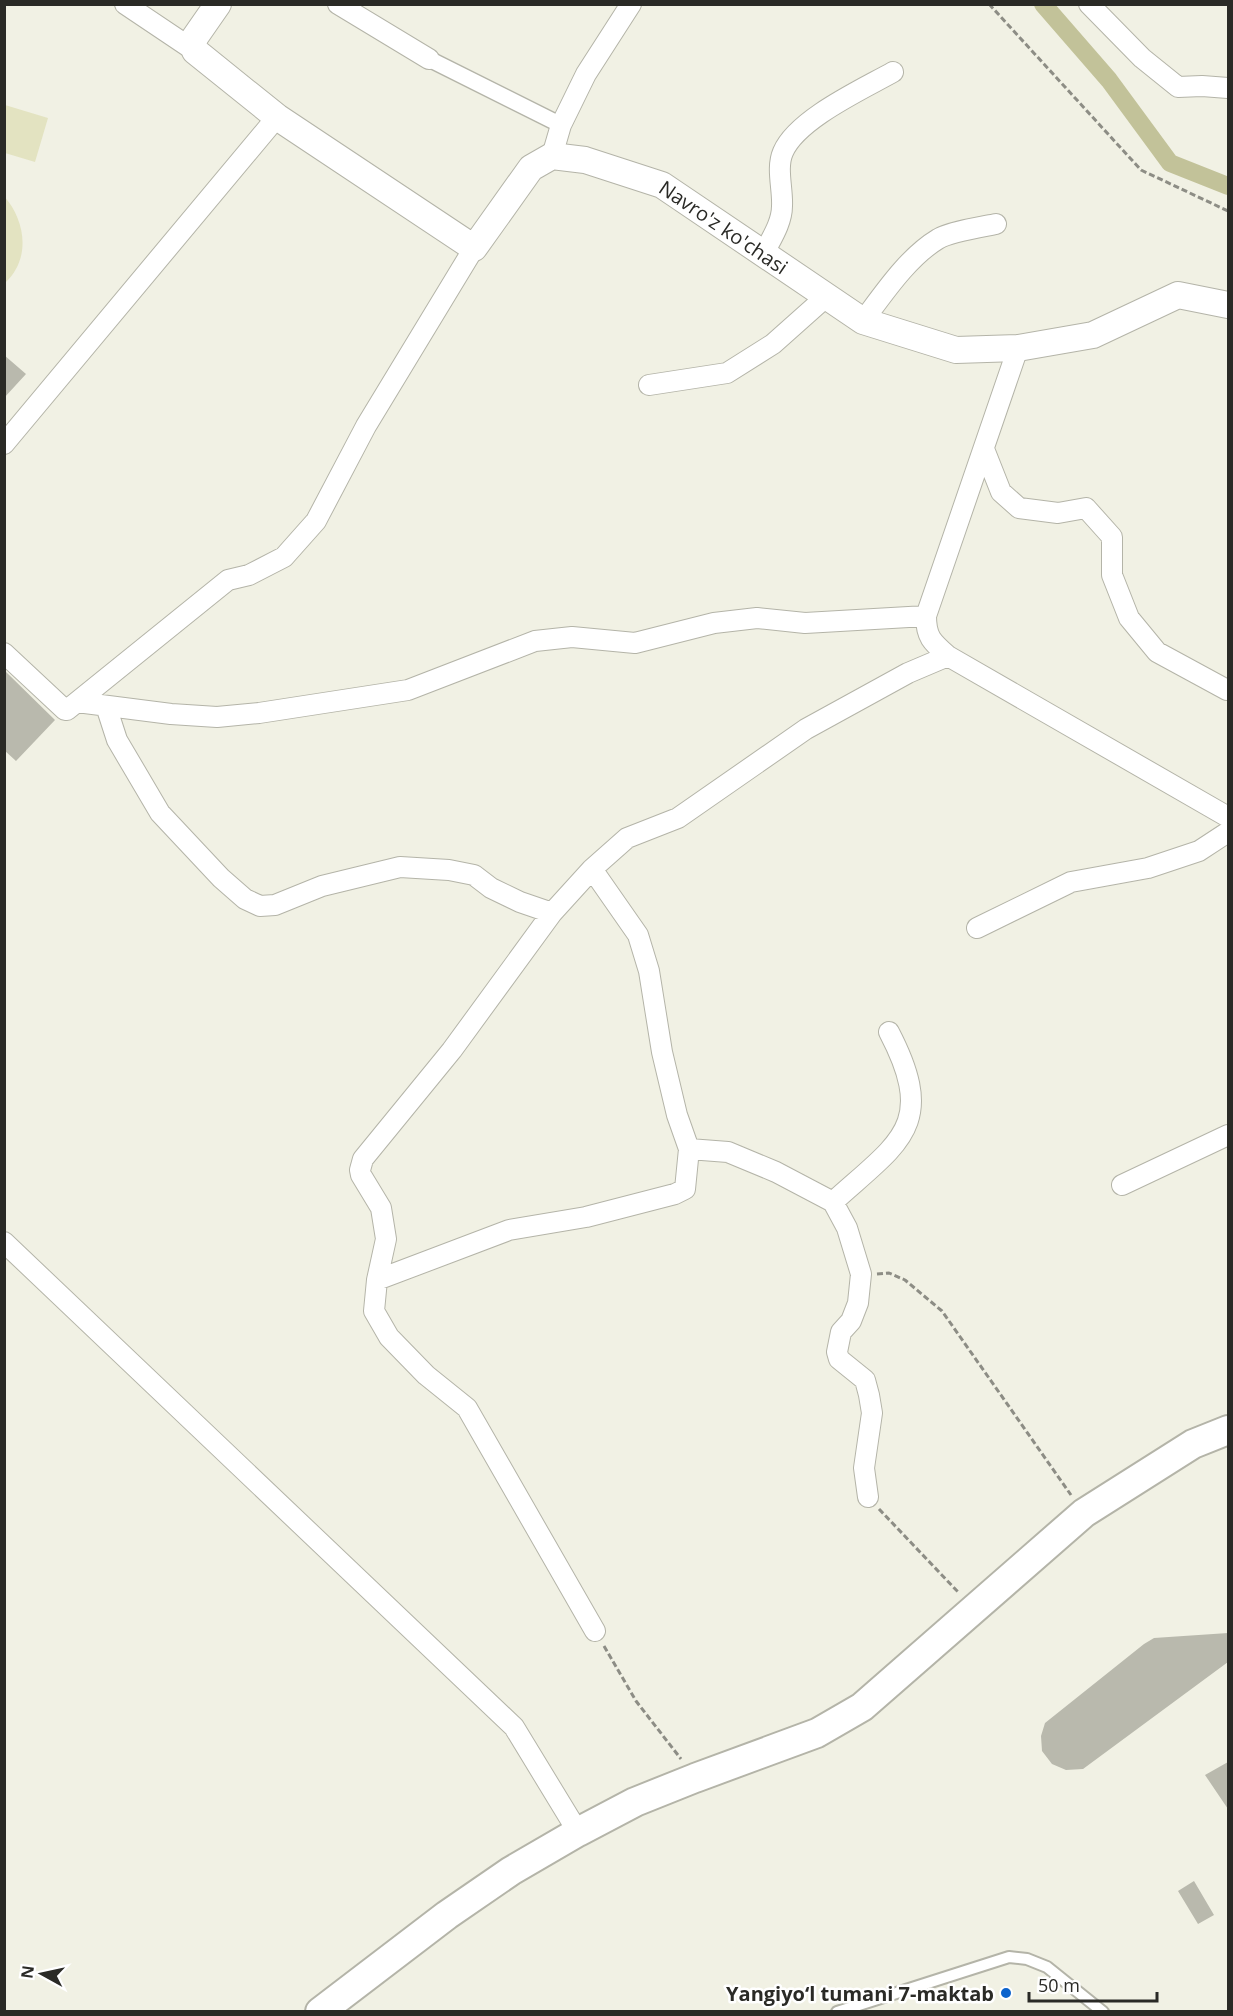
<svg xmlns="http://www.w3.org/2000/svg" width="1233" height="2016" viewBox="0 0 1233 2016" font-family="'Open Sans',sans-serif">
  <rect width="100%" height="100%" fill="#f1f1e4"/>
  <path fill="#e3e3c1" d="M5 105 48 118 35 162 5 153Z
    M4 196C26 221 31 259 5 283Z"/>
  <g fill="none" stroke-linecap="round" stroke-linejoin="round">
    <path stroke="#c2c299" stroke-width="18" d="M1043 4 1109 80 1170 163 1228 186"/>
  </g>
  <path fill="#b9b9ad" d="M4 355 26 374 4 398Z
    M4 670 55 720 16 761 4 750Z
    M1228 1633V1662L1083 1769 1066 1770 1052 1764 1042 1751 1041 1736 1045 1723 1144 1644 1154 1638Z
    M1228 1762V1809L1205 1775Z
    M1194 1881 1214 1915 1198 1924 1178 1891Z"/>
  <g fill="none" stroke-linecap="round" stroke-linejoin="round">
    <defs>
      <path id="service" d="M837 2012 1009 1957 1027 1959 1047 1967 1103 2012"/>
      <path id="pedestrian" d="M429 59 561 125"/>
      <path id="minor" d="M125 4 195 51
        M338 4 429 59
        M1089 4 1142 58 1178 87 1202 86 1228 88
        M552 156 561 125 586 74 631 4
        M764 253C771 239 782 223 782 206 783 189 776 168 783 152 797 119 863 89 893 72
        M863 321C884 293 908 257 938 239 949 232 981 227 996 224
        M1018 348 926 616C926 637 932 642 948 656L1228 817
        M649 385 727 373 773 344 828 295
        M4 444 277 117
        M984 449 1001 492 1019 508 1058 513 1086 508 1112 537V575L1129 618 1157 652 1227 690
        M4 653 65 710H67L228 580 249 575 284 557 316 521 366 426 474 248
        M77 702 171 714 217 717 259 713 408 690 535 641 572 637 635 643 714 623 757 618 805 623 926 616
        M106 706 117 740 160 813 221 878 245 899 260 906 275 905 322 886 400 867 449 870 474 875 491 888 520 902 552 913
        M977 928 1071 882 1148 868 1199 851 1228 832
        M689 1149 728 1152 776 1172 833 1202 847 1228 861 1274 858 1303 851 1321 841 1332 837 1352 839 1359 865 1380 869 1395 872 1413 864 1468 868 1497
        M1122 1185 1228 1135
        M833 1202C899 1142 938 1126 889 1032
        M4 1242 514 1727 578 1832
        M377 1280 509 1230 586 1217 675 1194 685 1189 689 1149 677 1115 662 1052 649 971 638 935 592 869
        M595 1631 467 1408 426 1375 389 1337 374 1311 377 1280 386 1239 381 1208 361 1175 360 1170 363 1159 452 1050 552 913 592 869 627 838 678 818 806 729 908 673 948 656"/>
      <g id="tertiary">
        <path id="s1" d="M218 4 193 40 195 51 277 117 474 248 531 168 552 156 585 160 662 185 863 321 956 350 1018 348 1093 335 1178 295 1228 305"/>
      </g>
      <path id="secondary" d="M320 2012 447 1915 511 1871 578 1832 635 1802 695 1778 817 1733 862 1707 1084 1513 1193 1444 1228 1430"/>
    </defs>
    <use href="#service" stroke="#b4b4a8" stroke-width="14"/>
    <use href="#pedestrian" stroke="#b4b4a8" stroke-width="18"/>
    <use href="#minor" stroke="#b4b4a8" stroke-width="22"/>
    <use href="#tertiary" stroke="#b4b4a8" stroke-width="28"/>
    <use href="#secondary" stroke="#b4b4a8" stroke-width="32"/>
    <path stroke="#8d8d85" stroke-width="3" stroke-dasharray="6 3" stroke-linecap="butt" d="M989 4 1141 170 1228 211
      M877 1274 889 1273 905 1280 942 1311 1071 1495
      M879 1509 959 1593
      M604 1646 636 1701 681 1759"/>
    <use href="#service" stroke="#fff" stroke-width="10"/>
    <use href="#pedestrian" stroke="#fff" stroke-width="15"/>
    <use href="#minor" stroke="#fff" stroke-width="20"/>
    <use href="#tertiary" stroke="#fff" stroke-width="26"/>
    <use href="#secondary" stroke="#fff" stroke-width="28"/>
  </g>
  <circle fill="#0c63cc" stroke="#fff" stroke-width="2" cx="1006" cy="1993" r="6"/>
  <g text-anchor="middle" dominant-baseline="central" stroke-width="5" stroke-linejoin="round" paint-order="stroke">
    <g font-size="20" fill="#2a2a26" stroke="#fff">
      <text stroke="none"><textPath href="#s1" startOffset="708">Navro'z ko'chasi</textPath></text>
    </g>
    <g font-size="20" font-weight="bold" fill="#2a2a26" stroke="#fff" text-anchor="end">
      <text x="994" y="1993">Yangiyo‘l tumani 7-maktab</text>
    </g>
  </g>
  <rect width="1233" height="2016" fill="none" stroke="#2a2a26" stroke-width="12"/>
  <g transform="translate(42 1974) rotate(278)" stroke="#ffffff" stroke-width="4.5" paint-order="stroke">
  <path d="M0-4.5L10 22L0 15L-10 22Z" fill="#2a2a26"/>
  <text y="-9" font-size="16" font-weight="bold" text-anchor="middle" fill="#2a2a26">N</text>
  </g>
  <path d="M1029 1992v9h128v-9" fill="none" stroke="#2a2a26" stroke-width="3"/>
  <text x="1038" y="1992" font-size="18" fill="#2a2a26" stroke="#ffffff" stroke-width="4.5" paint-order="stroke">50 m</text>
</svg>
